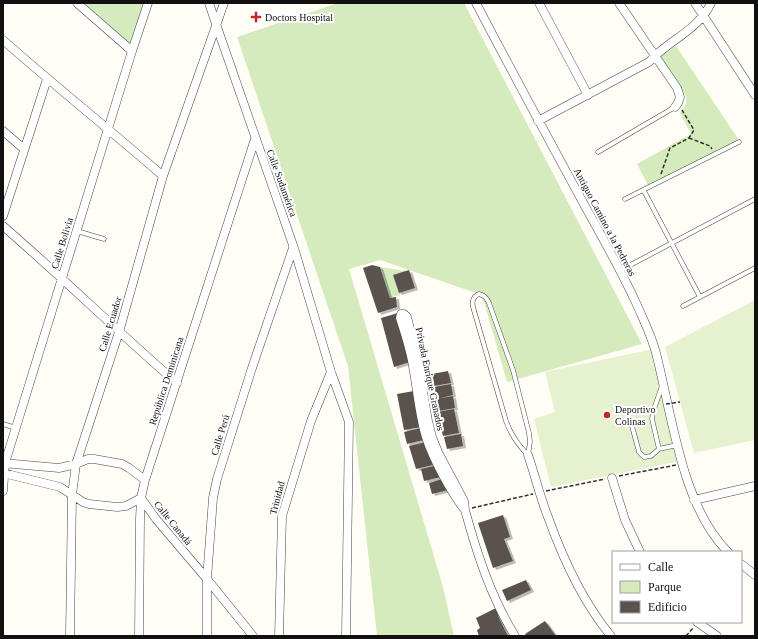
<svg xmlns="http://www.w3.org/2000/svg" width="758" height="639" viewBox="0 0 758 639" font-family="Georgia,serif">
  <defs>
    <filter id="shadow"><feDropShadow dx="3" dy="2" stdDeviation="0" flood-color="#0004"/></filter>
  </defs>
  <rect width="100%" height="100%" fill="#fffdf5"/>
  <path fill="#d5ebbd" d="M80 3H145L130 45Z
    M338 3H464L642 344 507 382 482 295 380 260 349 269 443 587 454 636H377L348 366 237 37Z
    M676 46 739 140 649 187 637 164 691 134 680 113C685 107 687 104 686 96L660 56Z
    M380 267 406 271 402 292 403 294 390 298Z"/>
  <path fill="#e6f2cf" d="M755 300V440L694 453 665 347Z
    M653 349 680 461 551 487 534 419 555 412 545 372Z"/>
  <path fill="#5a524d" filter="url(#shadow)" d="M372 265 380 267 390 298 396 297 397 307 378 313 363 268Z
    M409 270 415 288 399 293 393 275Z
    M398 313 410 362 394 367 381 318Z
    M448 371 451 383 434 386 432 374Z
    M451 384 453 395 437 399 434 387Z
    M414 391 421 427 404 430 397 394Z
    M453 396 455 408 439 411 436 399Z
    M454 409 459 433 443 436 437 412Z
    M421 428 424 440 407 444 404 432Z
    M461 434 463 446 447 449 444 437Z
    M426 442 433 465 416 469 409 446Z
    M438 465 441 477 424 481 421 469Z
    M445 478 448 490 432 494 429 483Z
    M503 515 510 537 504 539 513 561 493 568 478 523Z
    M526 580 531 590 507 601 502 590Z
    M496 608 499 618 508 636H479L477 630 480 628 476 618Z
    M545 621 556 636H526L525 634Z"/>
  <g fill="none" stroke-linecap="round" stroke-linejoin="round">
    <defs>
      <path id="lane" d="M598 152 675 107
        M644 191 700 297
        M625 199 739 142
        M77 231 104 239
        M621 270 755 199
        M479 294C484 295 487 298 489 303L513 370 529 433 530 442 528 455C518 445 511 435 506 421L473 307C472 300 473 297 479 294Z
        M683 306 755 268
        M3 424 16 428
        M632 426 639 452 644 457 651 456 659 449 677 445
        M659 449 652 419 653 412 662 386"/>
      <path id="street" d="M77 3 132 51
        M209 3 217 27 294 248 331 372 349 422 346 636
        M476 3C512 72 549 140 586 208 604 240 622 272 637 305 644 321 652 337 656 353 672 415 682 507 728 552
        M539 3 588 95
        M619 3 677 88 680 97 678 103 675 107
        M695 3 755 95
        M3 40C55 86 110 130 163 176
        M538 121 649 62C668 40 698 31 711 3
        M3 131 24 149
        M3 216 47 79
        M3 226C62 277 118 332 177 383
        M401 314H404L407 317 417 356 428 421 432 437 438 452 464 501 465 510C451 492 433 459 426 437 418 411 417 383 411 356 408 343 404 330 400 318Z
        M528 455C535 475 540 497 548 517 563 559 582 601 611 636
        M3 463 59 468 76 464 88 459H94L122 464 129 468 145 480
        M3 473 60 487 83 502 89 504 117 507 126 506 141 498 156 519 207 579 253 636
        M612 478 625 520 640 552
        M3 491 5 463 132 51 148 3
        M694 500 755 486
        M465 510C477 554 491 597 515 636
        M741 564 755 575
        M697 622 717 636
        M70 636 72 495 76 464 119 332 163 176 224 3
        M139 636 140 519 141 498 145 480 255 139
        M207 636V579L213 498 217 479 252 368 293 248
        M279 636 282 516 311 421 331 372"/>
    </defs>
    <use href="#lane" stroke="#444" stroke-width="5"/>
    <use href="#street" stroke="#444" stroke-width="9"/>
    <path stroke="#333" stroke-width="1.5" stroke-dasharray="4 2" stroke-linecap="butt" d="M689 138 710 146 712 149
      M661 174 670 148 689 138 694 130 682 110
      M619 476 676 465
      M546 491 605 479
      M472 508 533 494
      M686 636 693 628"/>
    <use href="#lane" stroke="#fff" stroke-width="4"/>
    <use href="#street" stroke="#fff" stroke-width="8"/>
    <path stroke="#333" stroke-width="1.5" stroke-dasharray="4 2" stroke-linecap="butt" d="M666 404 680 402"/>
  </g>
  <g fill="#c4262e" stroke="#fff" stroke-width="1.5">
    <path d="M254 11h4v4h4v4h-4v4h-4v-4h-4v-4h4z"/>
    <circle cx="607" cy="415" r="4"/>
  </g>
  <g text-anchor="middle" dominant-baseline="central" stroke-width="4" stroke-linejoin="round" paint-order="stroke">
    <g font-size="10" fill="#111" stroke="#fff" text-anchor="start">
      <text x="265" y="17">Doctors Hospital</text>
      <text x="615" y="409">Deportivo<tspan x="615" dy="12">Colinas</tspan></text>
    </g>
    <g font-size="10" fill="#111" stroke="#fff">
      <text transform="translate(282 183) rotate(70)">Calle Sudamérica</text>
      <text transform="translate(605 222) rotate(62)">Antiguo Camino a la Pedreras</text>
      <text transform="translate(62 243) rotate(-73)">Calle Bolivia</text>
      <text transform="translate(110 324) rotate(-73)">Calle Ecuador</text>
      <text transform="translate(430 379) rotate(78)">Privada Enrique Granados</text>
      <text transform="translate(166 381) rotate(-72)">República Dominicana</text>
      <text transform="translate(220 435) rotate(-73)">Calle Perú</text>
      <text transform="translate(277 498) rotate(-75)">Trinidad</text>
      <text transform="translate(173 523) rotate(51)">Calle Canadá</text>
    </g>
  </g>
  <rect width="758" height="639" fill="none" stroke="#111111" stroke-width="8"/>
  <rect x="612" y="551" width="130" height="72" fill="#ffffff" stroke="#a0a0a0"/>
  <rect x="620" y="564" width="20" height="6" fill="#ffffff" stroke="#a0a0a0"/>
  <text x="648" y="571" font-size="12" fill="#111111">Calle</text>
  <rect x="620" y="581" width="20" height="12" fill="#d5ebbd" stroke="#a0a0a0"/>
  <text x="648" y="591" font-size="12" fill="#111111">Parque</text>
  <rect x="620" y="601" width="20" height="12" fill="#5a524d" stroke="#a0a0a0"/>
  <text x="648" y="611" font-size="12" fill="#111111">Edificio</text>
</svg>
